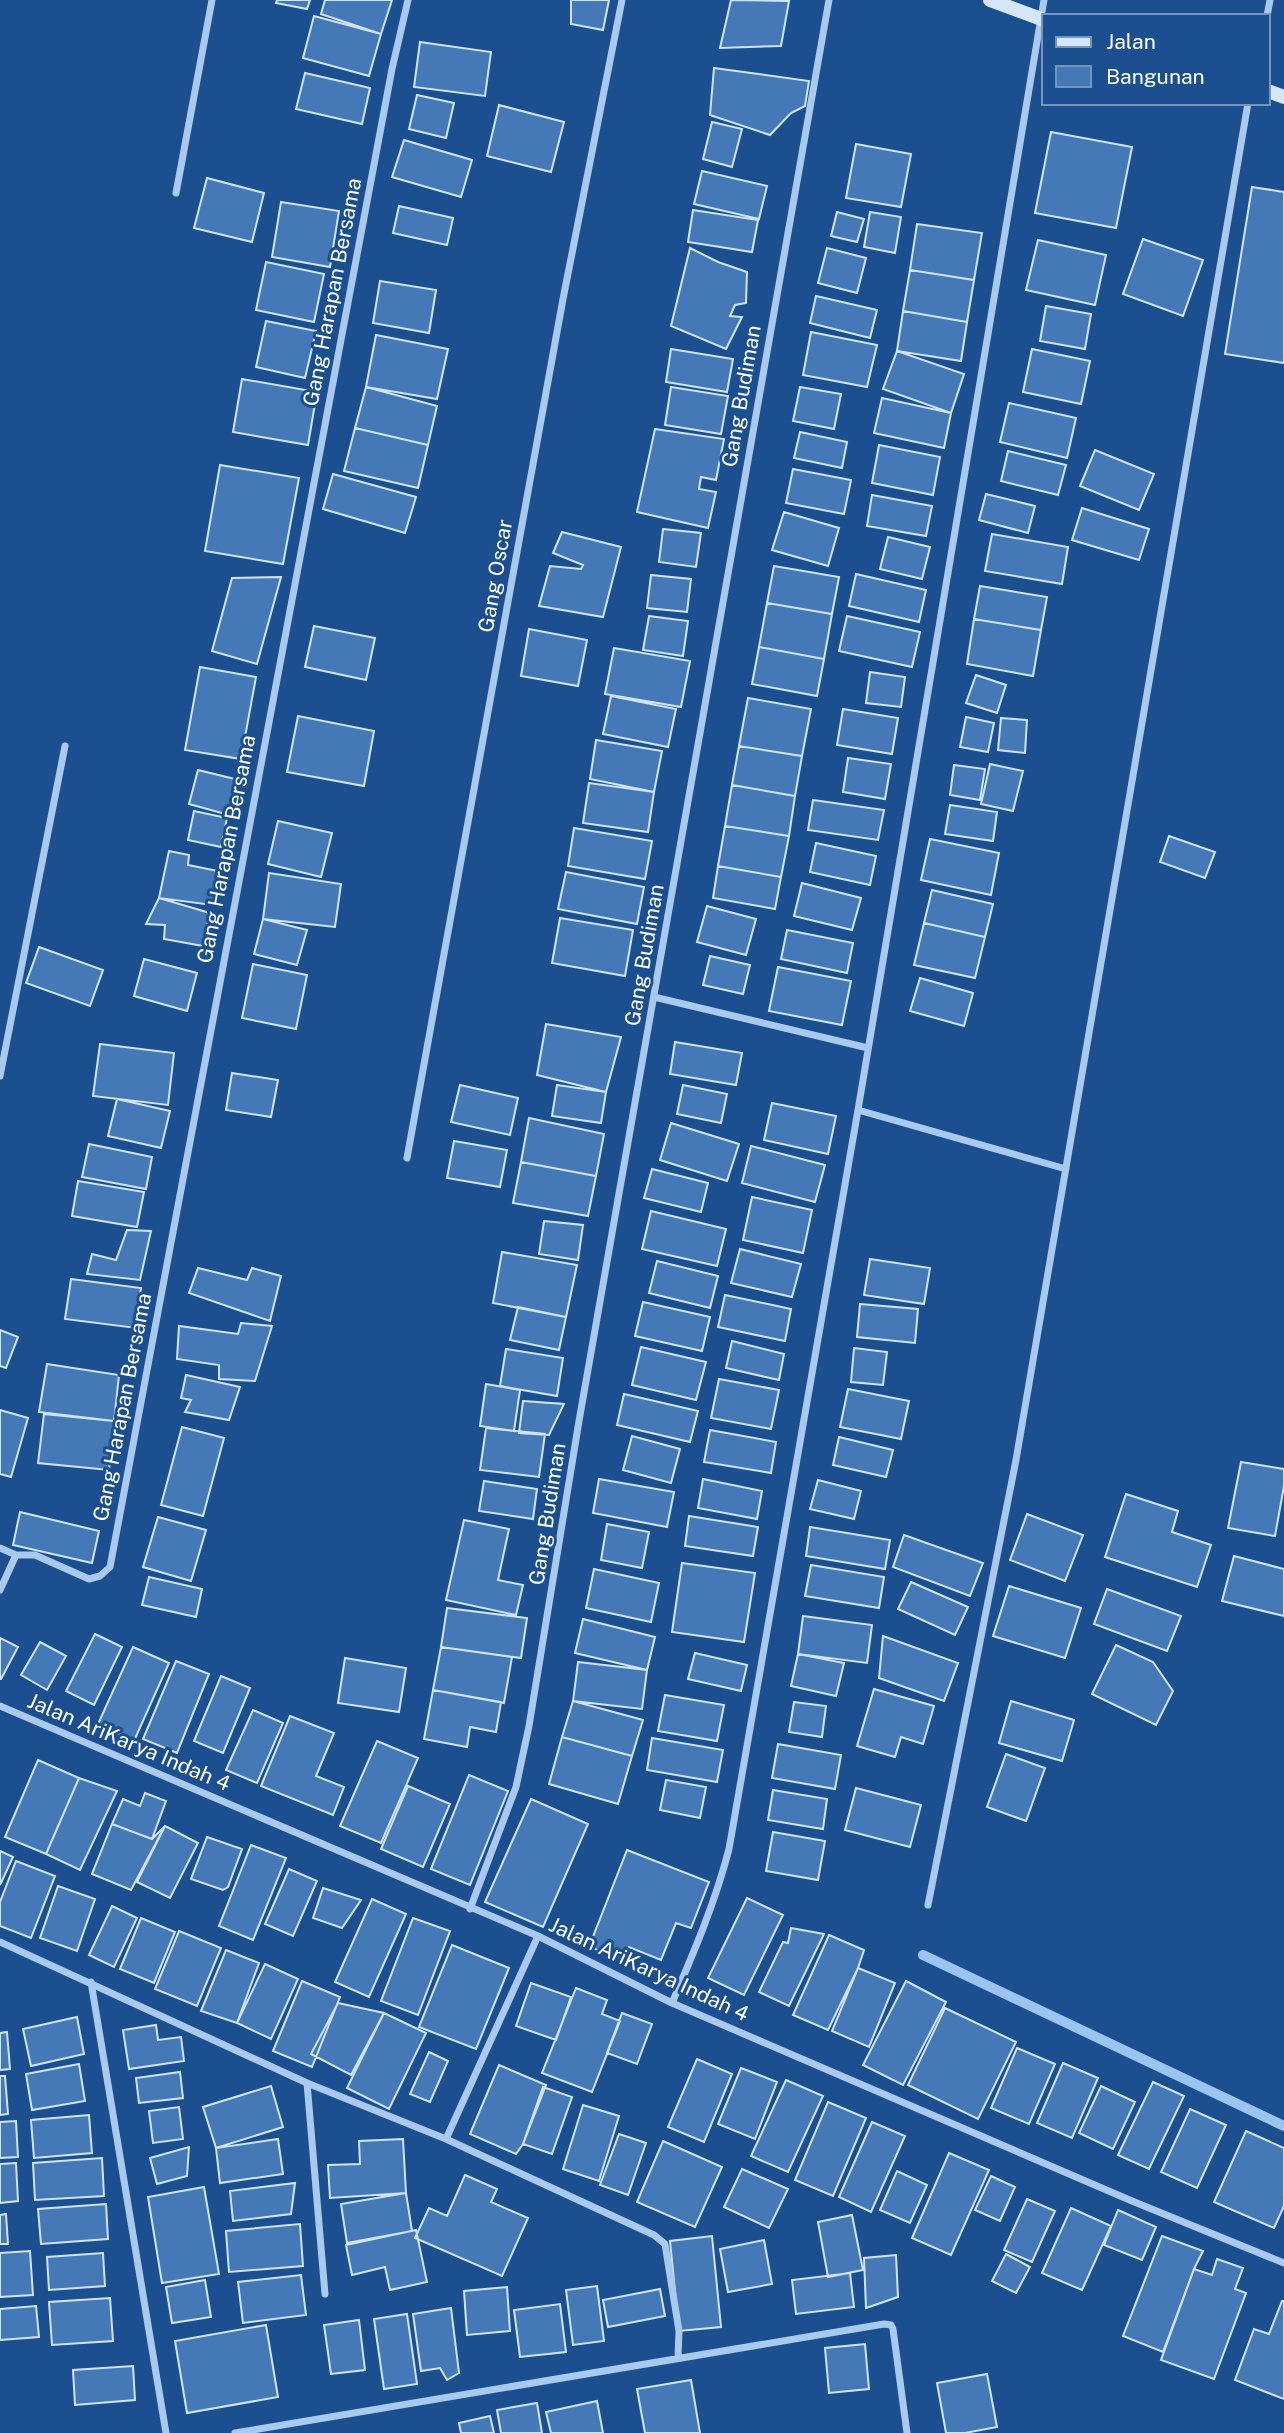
<svg xmlns="http://www.w3.org/2000/svg" width="1284" height="2433" viewBox="0 0 1284 2433" font-family="'Public Sans',sans-serif">
  <rect width="100%" height="100%" fill="#1b4f8f"/>
  <g fill="none" stroke-linecap="round" stroke-linejoin="round">
    <path stroke="#9cc4f0" stroke-width="10" d="M923 1955 1284 2126"/>
  </g>
  <path fill="#4478b7" stroke="#cfe3fa" stroke-width="2" d="M277 0H310L307 9 276 3Z
    M325 0H392L381 34 321 14Z
    M571 0H609L603 30 571 24Z
    M731 0 789 1 781 46 720 48Z
    M314 16 381 34 369 76 303 58Z
    M420 42 491 52 485 96 414 87Z
    M714 68 809 81 805 106 791 113 770 135 710 115Z
    M305 73 370 88 362 124 296 109Z
    M417 95 454 103 446 138 409 129Z
    M499 105 564 122 551 172 487 156Z
    M712 122 742 129 732 167 703 159Z
    M1051 132 1132 147 1116 228 1035 213Z
    M404 140 472 160 461 197 392 177Z
    M856 144 911 154 901 207 846 198Z
    M702 171 767 186 759 219 694 204Z
    M207 178 264 193 252 242 194 228Z
    M1252 187 1284 192V363L1225 354Z
    M281 202 339 211 330 267 272 257Z
    M399 206 453 218 447 245 393 233Z
    M693 210 758 220 752 252 688 242Z
    M837 212 864 219 857 242 831 236Z
    M870 212 901 217 895 253 864 247Z
    M917 224 982 233 974 280 910 270Z
    M1143 239 1203 260 1183 316 1123 294Z
    M1038 240 1106 255 1095 305 1026 290Z
    M690 248 718 262 747 272 746 303 735 305 730 316 742 317 726 349 671 326Z
    M827 248 866 258 857 293 818 283Z
    M266 262 324 274 314 322 256 310Z
    M910 270 974 280 967 322 903 311Z
    M380 281 436 290 429 333 373 323Z
    M816 296 877 310 870 338 810 323Z
    M1046 306 1091 314 1085 349 1040 341Z
    M903 311 967 322 961 361 897 351Z
    M266 321 316 331 305 378 256 367Z
    M811 332 877 345 867 387 803 375Z
    M376 335 448 349 437 399 366 387Z
    M671 349 733 359 727 392 666 382Z
    M1032 349 1090 361 1081 404 1023 392Z
    M897 351 964 374 951 413 883 389Z
    M242 379 317 392 308 445 233 432Z
    M366 387 437 406 428 445 355 428Z
    M671 387 728 396 721 434 665 425Z
    M800 387 841 394 834 429 793 421Z
    M882 398 951 413 944 448 874 433Z
    M1009 403 1076 418 1067 458 1000 442Z
    M355 428 428 445 418 488 344 471Z
    M655 429 724 439 716 480 701 477 699 489 716 492 708 528 637 512Z
    M800 432 847 442 842 468 794 458Z
    M879 445 940 457 933 495 872 483Z
    M1095 450 1154 474 1139 510 1080 486Z
    M1008 451 1066 465 1058 495 1001 481Z
    M220 465 299 478 283 564 205 551Z
    M793 469 851 480 844 514 786 503Z
    M333 474 416 497 405 533 323 509Z
    M986 494 1035 506 1028 533 979 520Z
    M872 495 932 506 926 536 867 526Z
    M1082 508 1149 529 1139 560 1072 540Z
    M784 512 839 528 828 566 772 550Z
    M663 529 701 533 696 567 659 562Z
    M562 532 621 547 603 617 539 606 550 566 581 569 583 565 553 553Z
    M992 534 1068 547 1062 584 985 571Z
    M888 537 930 547 922 579 880 569Z
    M774 566 839 577 832 614 767 603Z
    M856 574 926 590 919 622 849 606Z
    M651 575 691 579 687 612 647 608Z
    M281 577 257 664 212 651 232 578Z
    M980 586 1047 597 1041 630 974 619Z
    M767 603 832 614 824 659 759 647Z
    M649 616 688 621 683 656 643 650Z
    M847 616 920 632 912 667 839 651Z
    M974 619 1041 630 1033 676 967 664Z
    M314 626 375 638 366 680 305 667Z
    M529 629 587 640 578 686 521 676Z
    M759 647 824 659 817 696 752 684Z
    M614 648 690 661 681 707 605 694Z
    M200 667 256 677 241 759 185 750Z
    M870 672 905 677 901 707 866 703Z
    M976 675 1006 685 997 713 966 703Z
    M611 696 676 709 668 747 603 734Z
    M748 698 811 709 802 756 739 746Z
    M843 709 898 718 892 754 837 745Z
    M298 716 374 731 364 786 287 772Z
    M966 717 994 723 988 752 960 747Z
    M1001 718 1027 720 1025 753 998 750Z
    M596 740 662 751 654 792 590 779Z
    M739 746 802 756 795 796 732 785Z
    M848 758 891 764 885 799 843 792Z
    M990 764 1023 771 1013 811 981 804Z
    M954 765 985 769 980 800 950 795Z
    M198 770 239 780 229 815 189 804Z
    M589 783 654 792 648 832 583 823Z
    M732 785 795 796 789 836 725 826Z
    M813 800 884 810 878 840 808 830Z
    M950 805 997 812 993 841 945 834Z
    M194 811 227 818 221 847 188 840Z
    M278 821 332 833 321 877 268 864Z
    M725 826 789 836 781 877 718 866Z
    M574 828 652 841 645 879 568 866Z
    M1169 836 1215 852 1205 878 1160 862Z
    M930 839 999 853 991 895 921 880Z
    M816 843 876 856 870 885 810 872Z
    M169 851 189 855 188 865 218 871 212 905 159 898Z
    M718 866 781 877 775 909 713 898Z
    M566 872 644 887 637 924 558 909Z
    M269 873 341 884 335 927 263 919Z
    M802 883 861 898 852 930 794 916Z
    M932 890 993 904 985 937 924 923Z
    M159 898 210 913 203 946 164 939 165 925 146 924Z
    M707 906 756 919 746 955 697 942Z
    M560 918 633 930 625 976 552 963Z
    M263 919 307 930 297 965 254 954Z
    M924 923 985 937 975 978 914 965Z
    M787 930 853 943 847 973 781 959Z
    M39 947 103 970 90 1006 26 983Z
    M710 956 750 965 743 994 703 985Z
    M144 959 197 973 187 1011 134 996Z
    M253 964 307 975 296 1029 242 1018Z
    M778 967 851 981 842 1025 769 1011Z
    M920 978 973 993 964 1026 910 1011Z
    M546 1024 621 1037 606 1092 537 1075Z
    M675 1042 742 1053 736 1085 670 1074Z
    M100 1044 174 1053 168 1105 93 1096Z
    M232 1073 278 1080 271 1117 226 1110Z
    M460 1085 518 1098 510 1135 451 1122Z
    M557 1085 606 1092 601 1123 552 1116Z
    M683 1085 727 1094 721 1123 677 1114Z
    M117 1099 170 1111 161 1148 108 1136Z
    M772 1103 836 1116 828 1154 764 1140Z
    M529 1118 604 1134 596 1176 521 1162Z
    M671 1123 739 1144 727 1181 660 1160Z
    M454 1141 507 1150 500 1187 447 1178Z
    M89 1144 152 1157 146 1189 82 1177Z
    M751 1146 825 1165 815 1202 742 1183Z
    M521 1162 596 1176 588 1216 513 1203Z
    M652 1169 708 1183 701 1212 644 1198Z
    M78 1181 144 1192 137 1227 72 1216Z
    M752 1197 812 1210 803 1253 743 1240Z
    M651 1211 726 1229 717 1266 642 1249Z
    M544 1221 583 1225 578 1260 539 1254Z
    M127 1230 151 1231 140 1280 87 1274 92 1254 116 1260Z
    M740 1249 801 1264 792 1297 731 1283Z
    M502 1252 577 1265 566 1317 493 1303Z
    M870 1259 930 1268 924 1304 864 1295Z
    M657 1261 718 1276 710 1308 649 1293Z
    M198 1268 247 1280 252 1268 281 1276 270 1321 189 1293Z
    M71 1279 141 1288 136 1328 65 1319Z
    M725 1295 791 1309 785 1341 718 1327Z
    M643 1302 710 1317 702 1351 635 1336Z
    M860 1304 918 1309 915 1343 857 1337Z
    M518 1307 566 1317 559 1350 510 1340Z
    M241 1323 272 1326 255 1381 219 1379V1365L177 1359 179 1326 238 1334Z
    M0 1330 18 1337 6 1368 0 1366Z
    M732 1341 784 1354 779 1380 726 1368Z
    M641 1347 706 1362 696 1400 632 1385Z
    M854 1348 887 1352 883 1385 851 1382Z
    M506 1349 563 1358 557 1396 500 1386Z
    M47 1364 119 1375 114 1421 39 1412Z
    M186 1375 240 1387 229 1420 185 1412 191 1400 181 1398Z
    M719 1379 779 1390 771 1429 711 1418Z
    M486 1384 520 1390 514 1431 480 1426Z
    M848 1389 909 1401 901 1439 840 1427Z
    M624 1394 698 1411 690 1442 617 1425Z
    M523 1401 564 1404 549 1435 519 1433Z
    M0 1410 28 1418 11 1477 0 1474Z
    M44 1414 114 1421 109 1470 38 1463Z
    M182 1427 224 1438 203 1516 161 1505Z
    M486 1428 545 1434 539 1477 480 1470Z
    M710 1430 776 1442 771 1473 704 1462Z
    M632 1436 680 1449 671 1483 623 1470Z
    M839 1437 893 1450 886 1477 833 1465Z
    M1241 1462 1284 1469V1486L1275 1536 1228 1528Z
    M599 1479 674 1492 667 1527 593 1513Z
    M703 1479 762 1491 757 1519 698 1508Z
    M818 1480 861 1491 854 1519 810 1509Z
    M484 1481 537 1489 533 1519 479 1511Z
    M1126 1494 1178 1511 1172 1532 1211 1545 1197 1587 1105 1557Z
    M20 1512 99 1531 92 1563 13 1545Z
    M1027 1514 1083 1535 1065 1581 1010 1560Z
    M689 1516 758 1527 753 1556 685 1546Z
    M158 1517 206 1530 191 1581 143 1567Z
    M464 1520 509 1529 498 1580 523 1585 516 1615 446 1600Z
    M607 1524 649 1532 642 1568 601 1560Z
    M810 1527 890 1540 885 1569 806 1556Z
    M904 1535 983 1563 970 1596 893 1567Z
    M1234 1556 1284 1569V1616L1222 1601Z
    M682 1563 755 1573 744 1642 672 1632Z
    M811 1565 884 1577 879 1608 805 1596Z
    M594 1569 659 1583 651 1622 586 1608Z
    M149 1577 202 1589 196 1617 142 1605Z
    M911 1582 968 1607 955 1635 898 1609Z
    M1009 1586 1081 1608 1065 1658 993 1636Z
    M1107 1589 1181 1616 1167 1651 1094 1624Z
    M447 1608 527 1618 521 1658 441 1647Z
    M803 1616 872 1625 867 1663 798 1654Z
    M583 1619 655 1637 647 1670 575 1653Z
    M95 1634 122 1647 94 1705 66 1691Z
    M883 1636 958 1663 944 1701 879 1678Z
    M0 1638 18 1647 1 1679H0Z
    M40 1642 66 1656 47 1690 21 1675Z
    M1116 1645 1153 1662 1173 1691 1156 1725 1092 1694Z
    M133 1647 169 1663 134 1741 98 1724Z
    M441 1647 512 1657 504 1703 433 1690Z
    M695 1653 747 1665 741 1691 688 1679Z
    M798 1654 844 1663 836 1696 791 1686Z
    M345 1658 406 1668 399 1712 338 1703Z
    M176 1661 209 1674 177 1753 143 1739Z
    M578 1662 647 1670 642 1709 573 1701Z
    M221 1676 250 1688 223 1753 194 1741Z
    M874 1689 934 1706 923 1744 901 1737 895 1757 857 1746Z
    M433 1690 501 1702 496 1732 470 1727 467 1747 424 1739Z
    M665 1695 724 1705 717 1741 658 1731Z
    M573 1701 643 1720 632 1756 562 1737Z
    M1011 1701 1074 1720 1062 1761 999 1743Z
    M794 1702 826 1706 822 1737 789 1732Z
    M253 1710 283 1723 257 1783 226 1770Z
    M290 1716 334 1733 316 1776 344 1787 333 1815 261 1786Z
    M562 1737 632 1756 618 1804 549 1784Z
    M652 1738 723 1750 717 1782 647 1770Z
    M377 1741 418 1758 381 1843 340 1826Z
    M778 1744 841 1755 835 1789 772 1778Z
    M1006 1754 1045 1768 1026 1821 987 1807Z
    M38 1760 79 1778 46 1854 5 1837Z
    M469 1775 508 1791 470 1885 431 1869Z
    M79 1778 117 1791 80 1870 46 1854Z
    M666 1780 706 1787 700 1818 660 1810Z
    M408 1786 450 1804 423 1867 381 1849Z
    M856 1788 921 1805 910 1847 845 1830Z
    M773 1790 827 1799 823 1829 768 1820Z
    M145 1793 166 1801 152 1839 112 1824 123 1799 140 1806Z
    M531 1799 588 1824 543 1927 485 1902Z
    M112 1824 152 1839 165 1826 131 1890 92 1874Z
    M165 1826 198 1843 170 1898 137 1882Z
    M773 1832 825 1841 818 1880 766 1871Z
    M207 1837 242 1849 228 1887 223 1890 191 1879Z
    M251 1845 286 1858 253 1940 219 1926Z
    M627 1850 709 1882 691 1928 676 1923 661 1960 629 1947 625 1960 589 1947Z
    M0 1851 13 1857 0 1885Z
    M16 1861 55 1876 31 1938 0 1926V1902Z
    M289 1869 317 1881 293 1936 265 1924Z
    M58 1886 95 1899 77 1951 40 1938Z
    M323 1888 361 1900 342 1928 313 1918Z
    M747 1898 783 1915 744 1995 708 1978Z
    M372 1899 406 1914 369 1997 335 1982Z
    M112 1906 137 1918 114 1967 89 1955Z
    M141 1918 175 1932 154 1983 120 1969Z
    M413 1918 450 1931 418 2015 381 2001Z
    M791 1928 824 1934 789 2006 759 1992 783 1942 788 1943Z
    M179 1931 221 1948 197 2006 155 1989Z
    M829 1935 864 1950 858 1968 828 2030 793 2015Z
    M452 1945 509 1968 476 2049 419 2027Z
    M226 1950 259 1963 237 2023 201 2011Z
    M265 1964 298 1979 271 2039 237 2023Z
    M858 1968 895 1983 869 2047 832 2031Z
    M302 1981 340 1997 312 2067 273 2051Z
    M906 1981 946 2002 903 2085 863 2065Z
    M531 1983 571 1997 556 2040 516 2026Z
    M576 1988 607 2000 602 2014 620 2021 592 2092 542 2073Z
    M338 2003 384 2013 351 2075 311 2054Z
    M945 2008 1016 2042 978 2119 908 2085Z
    M384 2013 426 2033 389 2109 347 2088Z
    M622 2013 652 2024 637 2064 607 2053Z
    M77 2017 84 2054 31 2066 23 2029Z
    M156 2025 158 2040 181 2037 184 2061 129 2069 123 2030Z
    M7 2032 10 2069 0 2070V2033Z
    M1017 2048 1055 2064 1029 2124 991 2108Z
    M429 2052 448 2061 430 2102 410 2094Z
    M697 2059 732 2074 704 2142 668 2127Z
    M1063 2063 1098 2078 1072 2138 1037 2123Z
    M79 2064 85 2101 32 2110 26 2074Z
    M499 2065 546 2085 523 2144 516 2154 470 2134Z
    M741 2068 777 2082 755 2139 718 2124Z
    M180 2072 183 2098 139 2103 136 2078Z
    M0 2076H5L8 2114 0 2115Z
    M786 2080 823 2096 788 2172 751 2156Z
    M1153 2082 1184 2096 1149 2169 1118 2155Z
    M271 2086 283 2127 216 2148 203 2107Z
    M1101 2086 1135 2102 1113 2149 1079 2133Z
    M543 2087 572 2097 552 2154 523 2144Z
    M828 2102 866 2118 833 2196 795 2180Z
    M583 2105 619 2116 599 2181 563 2169Z
    M179 2107 183 2139 153 2143 149 2111Z
    M1190 2109 1226 2125 1197 2188 1161 2172Z
    M89 2115 92 2153 34 2158 31 2120Z
    M16 2121 18 2157 0 2158V2122Z
    M872 2122 905 2136 871 2212 839 2197Z
    M1246 2131 1284 2148V2206L1274 2228 1214 2202Z
    M619 2134 646 2143 628 2195 600 2185Z
    M278 2139 283 2174 220 2183 216 2148Z
    M403 2139 406 2193 330 2198 328 2165 360 2164 359 2141Z
    M663 2141 722 2167 695 2227 637 2202Z
    M189 2147 187 2176 157 2184 150 2158Z
    M949 2153 989 2170 951 2255 912 2238Z
    M102 2158 104 2196 35 2200 33 2163Z
    M16 2163 18 2201 0 2203V2164Z
    M742 2169 788 2189 769 2228 724 2207Z
    M897 2171 927 2185 910 2223 880 2210Z
    M465 2175 497 2189 491 2202 528 2218 502 2276 415 2238 429 2208 447 2216Z
    M991 2176 1015 2187 1000 2221 975 2210Z
    M295 2183 291 2214 233 2221 230 2191Z
    M204 2187 219 2274 162 2283 148 2197Z
    M406 2193 412 2231 347 2243 341 2204Z
    M1027 2199 1055 2211 1032 2262 1004 2250Z
    M106 2204 108 2239 41 2244 38 2209Z
    M1071 2208 1111 2226 1082 2290 1042 2273Z
    M1118 2210 1156 2227 1142 2260 1104 2245Z
    M6 2214 8 2244H0V2215Z
    M852 2215 863 2270 828 2277 818 2222Z
    M300 2224 303 2266 229 2272 226 2231Z
    M416 2230 427 2282 390 2290 385 2267 352 2275 346 2245Z
    M712 2236 721 2327 679 2331 670 2241Z
    M1162 2236 1203 2251 1194 2269 1163 2352 1123 2336Z
    M764 2240 772 2284 728 2292 720 2249Z
    M30 2251 33 2295 0 2297V2253Z
    M103 2253 105 2286 49 2290 47 2257Z
    M1006 2254 1030 2267 1016 2293 992 2281Z
    M896 2255 898 2297 866 2308 864 2258Z
    M1217 2259 1243 2268 1235 2289 1246 2293 1214 2379 1161 2360 1194 2269 1212 2275Z
    M850 2273 854 2307 796 2314 792 2280Z
    M301 2275 306 2315 243 2323 238 2282Z
    M205 2280 211 2317 172 2323 166 2287Z
    M597 2286 604 2341 573 2345 566 2290Z
    M507 2287 510 2331 467 2335 464 2291Z
    M660 2289 665 2316 608 2327 603 2300Z
    M110 2298 113 2341 52 2345 49 2302Z
    M1282 2301H1284V2399L1235 2380 1254 2329 1269 2334Z
    M560 2304 566 2352 520 2357 514 2310Z
    M36 2306 39 2337 0 2340V2309Z
    M451 2308 459 2373 447 2380 440 2368 421 2371 413 2314Z
    M407 2314 417 2384 384 2389 374 2319Z
    M359 2320 365 2370 331 2374 324 2325Z
    M266 2325 278 2397 187 2413 175 2341Z
    M865 2344 869 2389 829 2393 825 2348Z
    M133 2366 135 2400 75 2405 73 2370Z
    M987 2374 997 2427 965 2433H946L937 2383Z
    M691 2380 700 2433H645L637 2389Z
    M597 2401 603 2433H551L546 2412Z
    M537 2403 542 2433H501L497 2410Z
    M490 2416 494 2433H461L459 2423Z"/>
  <g fill="none" stroke-linecap="round" stroke-linejoin="round">
    <path stroke="#a9c9ee" stroke-width="7" d="M1267 16 1270 0
      M176 193 212 0
      M654 997 868 1048
      M0 1076 65 746
      M858 1110 1066 1169
      M407 1158 563 299 622 0
      M0 1548 16 1555
      M0 1590 16 1555H35L89 1579 100 1576 110 1567 392 69 408 0
      M0 1706 538 1936 672 2003 1132 2201 1284 2263
      M928 1905 1016 1460 1248 103
      M470 1909 516 1787 529 1726 579 1421 829 0
      M0 1942 307 2083 446 2139 654 2235 665 2244 679 2331 678 2358
      M91 1982 166 2433
      M672 2003C694 1952 715 1903 729 1849L858 1110 1044 0
      M307 2083 325 2294
      M446 2139 538 1936
      M235 2433 884 2324 891 2325 893 2329 907 2433"/>
    <path stroke="#d6e6fa" stroke-width="14" d="M990 0 1044 20
      M1268 91 1284 97"/>
  </g>
  <g text-anchor="middle" dominant-baseline="central" stroke-width="6" stroke-linejoin="round" paint-order="stroke">
    <g font-size="21" fill="#fff" stroke="#1b4f8f">
      <text transform="translate(332 292) rotate(-79)">Gang Harapan Bersama</text>
      <text transform="translate(741 396) rotate(-80)">Gang Budiman</text>
      <text transform="translate(495 576) rotate(-80)">Gang Oscar</text>
      <text transform="translate(226 849) rotate(-79)">Gang Harapan Bersama</text>
      <text transform="translate(644 955) rotate(-80)">Gang Budiman</text>
      <text transform="translate(122 1407) rotate(-79)">Gang Harapan Bersama</text>
      <text transform="translate(547 1514) rotate(-81)">Gang Budiman</text>
      <text transform="translate(129 1742) rotate(23)">Jalan AriKarya Indah 4</text>
      <text transform="translate(649 1969) rotate(25)">Jalan AriKarya Indah 4</text>
    </g>
  </g>
  <rect x="1042" y="14" width="228" height="91" fill="#1b4f8f" stroke="#7695bc" stroke-width="2"/>
  <rect x="1056" y="37" width="35" height="10" fill="#d6e6fa" stroke="#7695bc" stroke-width="2"/>
  <text x="1106" y="49" font-size="21" fill="#ffffff">Jalan</text>
  <rect x="1056" y="66" width="35" height="21" fill="#4478b7" stroke="#7695bc" stroke-width="2"/>
  <text x="1106" y="84" font-size="21" fill="#ffffff">Bangunan</text>
</svg>
